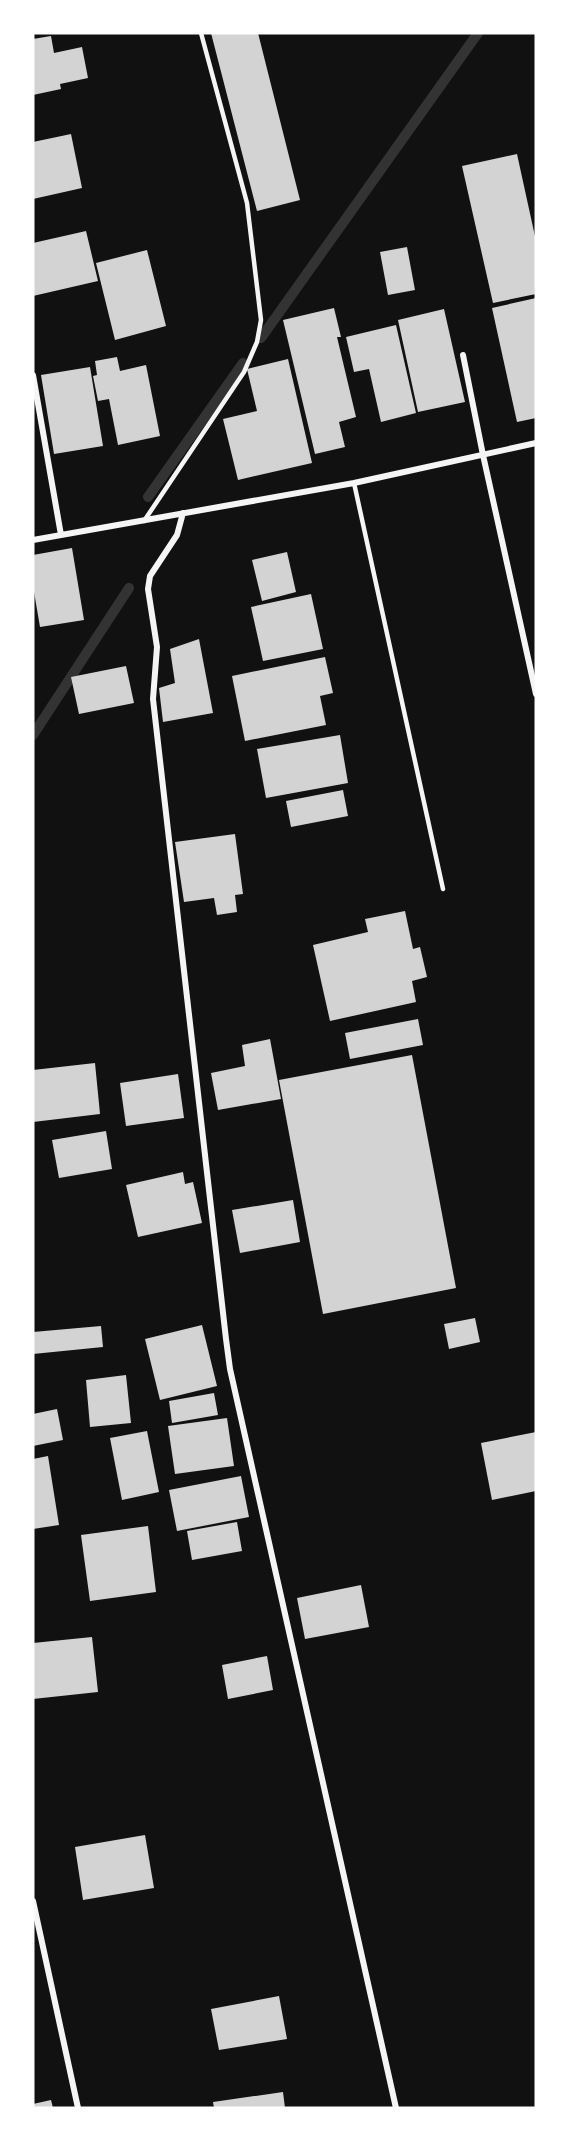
<svg xmlns="http://www.w3.org/2000/svg" width="569" height="2141" viewBox="0 0 569 2141" font-family="'Work Sans',sans-serif">
  <rect width="100%" height="100%" fill="#111"/>
  <g fill="none" stroke-linecap="round" stroke-linejoin="round">
    <path stroke="#333" stroke-width="10" d="M261 338 478 33
      M148 497 243 363
      M33 735 129 588"/>
  </g>
  <path fill="#d3d3d3" d="M211 33H258L300 200 257 211Z
    M51 36 54 53 82 47 88 78 60 84 61 89 33 95V39Z
    M71 134 82 188 33 199V142Z
    M517 154 536 241V294L493 303 462 166Z
    M86 231 98 281 33 296V243Z
    M407 247 415 290 388 295 380 252Z
    M147 250 166 326 115 340 96 263Z
    M536 298V418L517 422 492 308Z
    M334 308 341 337H337L356 417 339 422 345 447 315 454 283 320Z
    M444 309 465 402 418 412 398 320Z
    M396 325 416 413 381 422 369 369 354 372 346 337Z
    M117 357 120 371 146 365 160 436 118 445 109 399 98 401 93 376 97 375 95 361Z
    M288 359 312 463 238 480 223 419 257 411 247 369Z
    M90 367 103 446 54 454 41 375Z
    M72 548 84 620 40 627 33 586V555Z
    M287 552 296 592 262 601 252 560Z
    M311 594 323 649 263 661 251 607Z
    M199 639 213 713 163 722 159 688 175 683 170 649Z
    M325 657 333 693 320 696 326 725 245 741 232 676Z
    M126 666 134 703 79 714 71 677Z
    M340 735 348 783 266 798 257 749Z
    M343 790 348 816 291 827 286 801Z
    M235 834 243 894 235 895 237 912 217 915 214 898 184 902 175 842Z
    M405 911 413 949 420 947 427 977 412 981 416 1002 330 1021 313 945 368 932 365 919Z
    M418 1019 423 1045 350 1059 345 1033Z
    M270 1039 281 1099 218 1110 211 1073 245 1066 242 1045Z
    M412 1055 456 1288 323 1314 279 1080Z
    M95 1063 100 1114 33 1122V1070Z
    M178 1074 184 1118 126 1126 120 1083Z
    M106 1131 112 1169 59 1178 52 1140Z
    M183 1172 185 1184 193 1182 202 1223 138 1237 126 1185Z
    M293 1200 300 1242 240 1253 232 1210Z
    M475 1318 480 1342 449 1349 444 1324Z
    M202 1325 217 1386 160 1400 145 1339Z
    M101 1326 103 1347 33 1354V1332Z
    M126 1375 131 1423 90 1427 86 1380Z
    M214 1393 218 1415 172 1423 169 1401Z
    M57 1409 63 1440 33 1446V1414Z
    M227 1418 234 1466 175 1474 168 1426Z
    M147 1431 159 1492 122 1500 110 1438Z
    M536 1432V1491L492 1500 481 1443Z
    M48 1456 59 1525 33 1529V1459Z
    M241 1476 249 1517 177 1531 169 1490Z
    M237 1522 242 1551 192 1560 187 1531Z
    M148 1526 156 1592 90 1601 81 1535Z
    M361 1585 369 1627 305 1639 297 1598Z
    M92 1637 98 1692 33 1699V1643Z
    M267 1656 273 1690 228 1699 222 1665Z
    M145 1835 154 1888 83 1900 75 1847Z
    M279 1996 287 2039 219 2050 211 2009Z
    M283 2092 285 2108H214L213 2102Z
    M51 2100 53 2108H33V2104Z"/>
  <g fill="none" stroke-linecap="round" stroke-linejoin="round">
    <path stroke="#f5f5f5" stroke-width="4.5" d="M354 483 443 889
      M144 521 244 372 257 342 261 320 247 203 201 33"/>
    <path stroke="#f5f5f5" stroke-width="6" d="M463 355 483 455 536 694
      M33 375 61 535
      M183 513 177 535 150 576 148 589 157 647 153 699 226 1339 230 1369 396 2108
      M33 540 354 483 536 443
      M33 1901 78 2108"/>
  </g>
  <rect width="569" height="2141" fill="none" stroke="#ffffff" stroke-width="69"/>
</svg>
